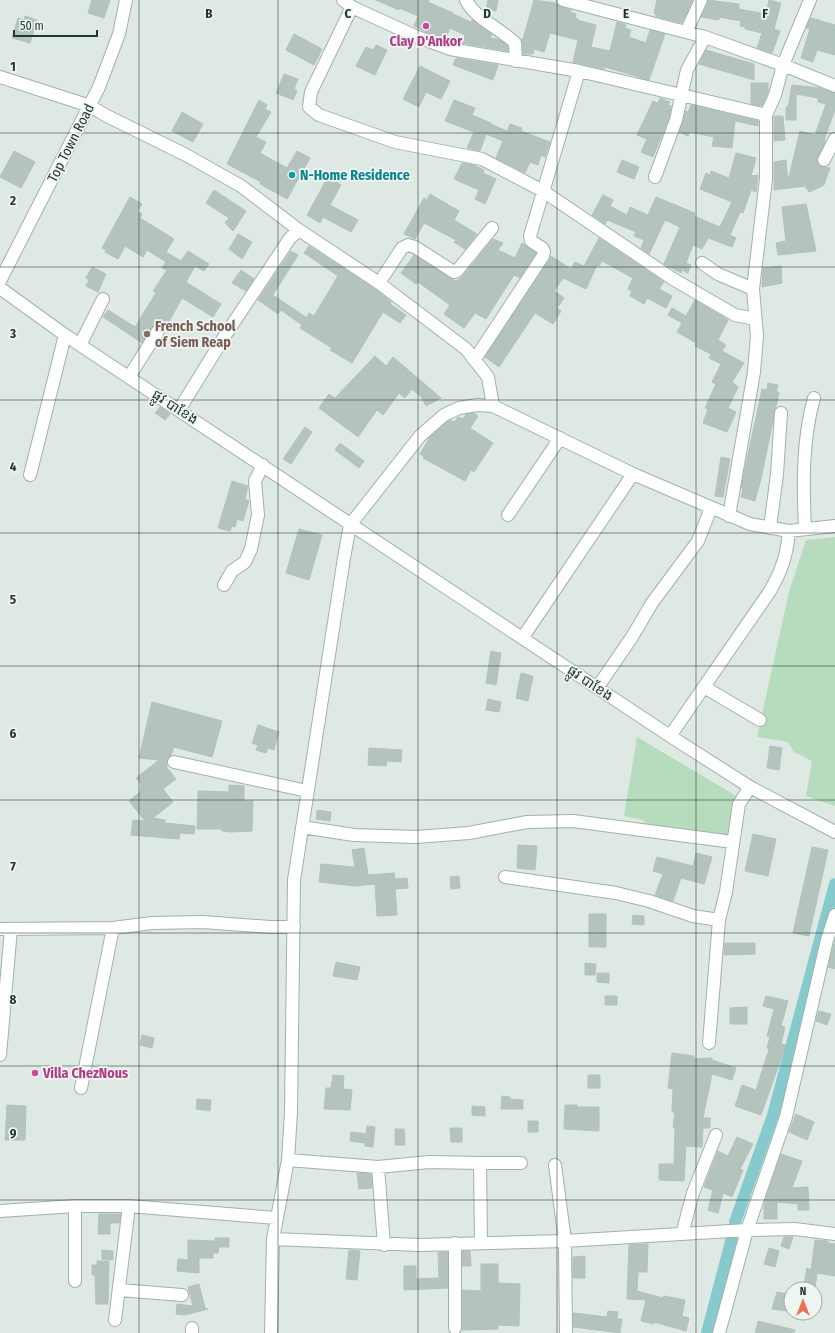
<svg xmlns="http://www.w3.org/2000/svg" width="835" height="1333" viewBox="0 0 835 1333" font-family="'Fira Sans Condensed','Noto Sans Khmer',sans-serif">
  <rect width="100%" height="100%" fill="#dee9e3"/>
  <path fill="#b7dbbd" d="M835 537V806L806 796 812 761 794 752 788 742 757 737 789 592 806 540Z
    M637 737 738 797 730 838 650 827 643 820 624 816Z"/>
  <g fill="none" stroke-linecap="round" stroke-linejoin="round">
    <path stroke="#86cace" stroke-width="12" d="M735 1222 773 1115 835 884
      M707 1333 733 1234"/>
  </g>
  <path fill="#b4c4bc" stroke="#b1c3ba" d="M92 0H110L104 18 88 13Z
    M376 0H429L428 2 453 13V14L471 22 472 20 474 21 492 34 490 38 498 39 504 43 508 47V51L462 43 465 35 450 28 447 35 443 34 441 38 428 33 414 26 418 16 399 8V10Z
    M488 0H498L496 11 486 9Z
    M534 0 555 3 561 7 571 10 570 12 576 14 575 18 578 19 577 20 596 25 591 47 610 51 617 22 626 25 625 28 631 30 629 37 646 43 650 30 665 34 649 80 605 67 604 69 573 62 578 40 550 33 544 52 534 49 533 54H523L521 39H523Z
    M657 0H693L682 23 655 16 656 14 654 13Z
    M708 0 739 4V9L766 14 769 0 781 3 774 29 780 31 772 53 757 48 762 33 745 29V27L740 26 741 21 719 17V20L701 17Z
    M25 16 37 20 30 43 12 38 18 18 24 20Z
    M811 18 835 25V55L817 50 813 62 801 58 810 29 806 28Z
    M294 34 322 49 314 65 286 50Z
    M376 45 387 50 375 75 356 66 366 47 373 50Z
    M706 50 754 64V80L699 64Z
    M456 58 498 65 493 80 453 65Z
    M420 66 450 81 441 99 426 92 419 107 403 99Z
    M284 74 298 79 294 89 297 91 293 100 276 93Z
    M751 83H768V92L762 106 751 104Z
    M792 85 821 88 835 93V110L825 137V142L817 160 820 166 830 168 824 185 809 192 805 186 774 190V162L786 160 788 181 800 131 815 135 826 104 818 102V98L796 94V120H786V107H788Z
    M660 98 670 102 668 105 671 106 669 118 653 157 641 152 647 139 637 135 653 101 658 103Z
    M259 100 267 105 265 109 271 112 256 137 266 142 260 153 287 168 297 151 310 158 287 199 260 184 261 182 227 164Z
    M454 100 475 108 472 115 491 123V124L507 131 510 124 522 128 521 131 550 142 545 157 541 155 538 165 530 162 525 173 496 158 503 141 486 134 480 151 467 148 474 132 445 121Z
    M691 105 758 121V126L735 121 732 148 712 146 714 137 690 132 688 136 679 132 686 111 688 112Z
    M182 112 203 124 193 142 172 131Z
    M774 116H783L785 140 774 141Z
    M14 151 35 162 21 188 0 177Z
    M736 153 756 158 751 176 758 175 756 192 751 190 743 213 740 212 730 235 736 238 732 247 708 238 702 249 693 245 686 263 691 265 688 273 682 270 681 273 664 264 680 227 665 220 649 254 641 248 644 240 634 236 636 232 607 220 605 224 592 215 603 195 613 200 610 206 627 215 630 207 648 215 656 197 695 213 694 216 720 227 732 202 700 189 706 173 710 175 711 171 729 178Z
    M622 160 639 167 634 179 617 172Z
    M462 163 474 165 484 170 483 173 496 179 485 204 475 199 479 190 454 179Z
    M328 177 341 185 330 205 358 220 351 232 323 217 320 223 307 215Z
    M214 190 246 211 233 231 225 223 229 218 206 203Z
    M430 194 459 211 454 220 477 234 465 249 454 242 456 240 424 223 415 239 404 234 424 198 427 200Z
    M130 197 142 204 137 211 142 214 140 218 174 239 166 252 181 261 188 251 209 264 204 271 195 266 186 282 221 304 213 317 182 298 165 329 162 324 154 325 142 343 103 317 108 310 135 327 156 293 153 291 167 270 162 268 166 262 147 250 143 257 125 246 118 259 105 252 106 250 102 248Z
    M806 204 816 251 778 255 776 243 786 241 782 207Z
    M238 234 252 242 242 259 229 249Z
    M599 238 664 282 659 289 672 296 666 308 647 298 644 304 630 296 632 291 628 289 633 278 602 261 599 266 597 265 586 289 563 278 554 291 564 298 557 308 561 311 553 324 535 313 499 367 485 357 551 256 571 269 575 262 584 266Z
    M493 239 503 243 498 250 515 258 522 243 536 253 520 278 514 275 486 319 475 313 464 328 444 314 450 305 418 282 416 284 401 273 414 255 456 281 463 276Z
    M309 246 375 289 391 302 390 304 406 315 400 323 383 312 352 363 330 350 332 348 300 328 302 325 281 310 278 314 258 300 291 251 298 255 273 295 307 318 309 313 314 316 338 276 304 253Z
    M781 266 782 283 762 287 763 268Z
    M92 267 106 274 98 292 86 286 89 280 86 278Z
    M241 270 254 279 246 291 232 283Z
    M695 300 728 320 718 340 726 345 722 351 744 363 732 382 738 387 728 408 736 412 727 432 703 423 708 409 705 408 716 384 712 382 721 364 709 358 711 354 695 346 696 343 677 332 682 323 668 315 672 308 686 316Z
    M375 356 386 366 393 357 441 398 426 406 422 398 412 389 405 398 399 393 383 415 377 410 358 437 319 408 329 394 335 398Z
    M768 383 778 385 776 392H779L761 479 755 501 741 497 743 489 741 488 762 389 767 390Z
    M160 407 170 414 165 420 155 413Z
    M474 413 478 416 470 428 493 443 474 472 471 470 465 481 423 458 424 456 420 454 430 437 448 421 451 420 454 422 458 417 463 419 466 414Z
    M305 427 312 432 291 464 283 459Z
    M340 443 364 461 359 468 335 450Z
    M721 457 730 459 723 497 715 496Z
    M232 481 248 486 245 499 249 501 243 521 237 519 235 527 232 526 230 531 218 528Z
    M299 529 322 535 309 580 286 573Z
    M491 651 501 653 496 685 486 683Z
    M521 673 533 676 528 701 516 698Z
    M488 699 501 702 499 712 486 710Z
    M152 702 222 721 212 757 174 747 171 755 167 760V768L176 779 163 789 173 802 153 818 165 820V823L195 826 194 834 180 833 179 839 131 835 133 820 145 821 129 801 140 792 141 784 136 778 159 760 139 758Z
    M258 725 279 732 274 750 268 748 266 753 256 750 258 745 252 743Z
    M770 746 782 748 779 770 767 768Z
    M369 748 402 750 401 762 387 761 386 766 368 765Z
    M229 785 244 786V801H253L252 831 231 832 222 831V829H197L198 791 229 792Z
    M317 810 331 812 330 821 316 819Z
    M753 834 776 839 768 876 745 871Z
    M518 845 537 846 535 870 517 868Z
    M812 847 828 850 809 936 793 933Z
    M364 848 368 875 394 873 395 879 407 878 408 888 395 889 397 915 377 916 375 884 355 886 319 882 321 864 355 867 352 850Z
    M696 853 712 857 704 884 681 878 673 901 655 895 663 874 653 871 657 857 693 866Z
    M459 876 460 888 451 889 450 877Z
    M589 914H606V947H589Z
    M633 915 644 916V925L632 924Z
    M835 940V969L828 967Z
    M725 943H755V954L724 955Z
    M336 962 360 967 357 980 333 976Z
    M585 963 596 964 595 975H585Z
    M597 973H609V983L597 982Z
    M605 996H617V1005H605Z
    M766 996 788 1001 781 1026 785 1027 781 1044 786 1045 761 1115 735 1106 742 1085 756 1090 769 1049 767 1048 770 1037 767 1036 774 1009 763 1006Z
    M747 1007V1024H730V1008Z
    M819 1011 831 1014 827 1025 816 1021Z
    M142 1035 154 1038 152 1048 140 1045Z
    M672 1053 694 1056V1059L712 1058V1060L736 1068 732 1080 712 1074 703 1118H710V1128H703L702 1147 686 1146 684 1181 659 1180V1164H674L675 1128 673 1127 675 1112H672L673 1089 668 1088Z
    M333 1075 344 1076 343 1089 352 1090 350 1110 324 1109 326 1088H331Z
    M588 1075H600V1088H588Z
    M502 1096 510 1097V1099L523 1100V1109H501Z
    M197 1099 211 1100 210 1111 196 1109Z
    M7 1105 26 1106 25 1140H5Z
    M565 1105H577V1107H599V1131L564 1129Z
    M472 1106 485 1107V1116L472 1115Z
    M796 1114 814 1122 807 1140 789 1132Z
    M528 1121H538V1132H528Z
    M367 1126 375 1127 373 1147 365 1146V1143L350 1141 351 1132 366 1134Z
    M450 1128H462V1142H451Z
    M395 1129H404L405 1145H395Z
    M737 1137 753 1144 740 1169 743 1170 732 1197 723 1193 718 1213 708 1210 713 1190 704 1187 718 1151 728 1156Z
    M781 1154 802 1161 792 1188 808 1187 809 1210H798V1204L777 1202V1219H764V1204Z
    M357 1173 371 1174 372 1188 359 1189Z
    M99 1214H121L119 1223H110V1234H98Z
    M784 1237H793L789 1249 781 1246Z
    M215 1238H229V1247H219L218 1253H213V1258H199V1273L177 1271 178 1259 188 1260V1240L215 1241Z
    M815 1240 828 1241V1243L835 1244V1276L817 1273 815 1289H803L807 1268 811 1270Z
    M648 1244 647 1272H638L637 1291 663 1298 664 1296 685 1300 682 1316 689 1318 686 1331 654 1322V1324L641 1321 646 1300 627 1299 629 1245Z
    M769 1248 779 1251 775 1267 764 1264Z
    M102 1250 113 1251V1260L102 1259Z
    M349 1250 360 1251 357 1280 346 1279Z
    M462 1251H470L471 1266H462Z
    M438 1252H448V1288L404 1290V1266H416V1279L439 1278Z
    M585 1256V1278H573V1257Z
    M97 1261H109L108 1304H96L95 1275H92V1265H97Z
    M481 1264H498V1283L520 1284 519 1326 498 1325V1329L462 1330V1290L481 1291Z
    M199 1284 205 1308 208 1309 185 1315 176 1314 177 1304 193 1306 188 1287Z
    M777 1292 791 1295 788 1311 772 1309Z
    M608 1311 618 1312 617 1319H622L620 1333 573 1327V1313L607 1317Z
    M758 1321 795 1330 794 1333H755Z"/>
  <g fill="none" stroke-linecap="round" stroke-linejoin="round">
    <defs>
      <path id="minor" d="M343 0 352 7 415 36 450 49 579 71 766 115
        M466 0C475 19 500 28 515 43L516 61
        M563 0 705 37 783 65 835 86
        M352 7 311 92 309 107 319 115 395 142 482 159 543 191 673 279 735 315 755 319
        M686 32 701 0
        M0 77 90 106 107 116 186 155 241 186 299 230 379 283 466 349 488 377 493 406
        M824 160 835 139
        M655 177 676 120 687 70 705 37
        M702 263 718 274 753 289
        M0 281 99 87 119 34 126 0
        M379 283 402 248 408 245 415 247 454 272 457 271 492 228
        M0 288 65 335 670 736 750 787 835 832
        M80 345 103 299
        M475 359 543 256 544 251 542 248 531 241 530 236 579 71
        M129 377 158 331
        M179 410 226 334 290 238 299 230
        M30 475 65 335
        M508 515 560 438
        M729 516 754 372 757 336 753 289 766 179V115L775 95 783 65 810 0
        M770 528 777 474 781 413
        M805 529C803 485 802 441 814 398
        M224 585 232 571 245 562 251 549 258 515 255 481 263 465
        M523 637 633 474
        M704 687 760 720
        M597 688 632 637 652 603 698 541 711 508
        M670 736 770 591C782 570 787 555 789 531
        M174 762 307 791
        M302 827 354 835 416 837 469 833 527 822 573 821 733 842
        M505 877 616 893 649 901 693 916 719 920
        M0 929 113 928 152 923 203 922 270 927H294
        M709 1043 719 920 726 892 739 804 750 787
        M0 1055 11 929
        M81 1088 113 928
        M288 1160 378 1167 429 1162 480 1163
        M555 1165 565 1241 566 1333
        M378 1167 384 1245
        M75 1206V1281
        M0 1211 75 1206H129L276 1218
        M682 1234 693 1193 716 1135
        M273 1239 419 1245 565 1241 747 1230 795 1229 835 1234
        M481 1242 480 1163H521
        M455 1243V1328
        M119 1290 182 1295
        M115 1320 129 1206
        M192 1333V1328
        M271 1333 273 1239 288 1160 291 1112 294 880 344 558 350 525 420 436 444 415 459 408 477 405 493 406 633 474 750 524 789 531 835 526
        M719 1333 747 1230 786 1117 827 940 835 915"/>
    </defs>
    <use href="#minor" stroke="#a1b1aa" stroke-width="14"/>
    <use href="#minor" stroke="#fff" stroke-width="12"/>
  </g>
  <path fill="none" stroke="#203930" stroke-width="1" stroke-opacity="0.55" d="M139 0V1333M278 0V1333M418 0V1333M557 0V1333M696 0V1333M0 133H835M0 267H835M0 400H835M0 533H835M0 666H835M0 800H835M0 933H835M0 1066H835M0 1200H835"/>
  <g fill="#d1479c" stroke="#eef6f2" stroke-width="1.5">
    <circle cx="426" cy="26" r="4"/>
    <circle cx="35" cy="1073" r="4"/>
  </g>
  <circle fill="#0f9aa8" stroke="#eef6f2" stroke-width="1.5" cx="292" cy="175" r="4"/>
  <circle fill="#8d6e63" stroke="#eef6f2" stroke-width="1.5" cx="147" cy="334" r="4"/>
  <g text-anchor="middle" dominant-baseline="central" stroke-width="3.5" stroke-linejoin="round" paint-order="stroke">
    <g font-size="14" font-weight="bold" fill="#b23c85" stroke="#eef6f2">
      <text x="426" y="41">Clay D'Ankor</text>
      <text x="43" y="1073" text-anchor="start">Villa ChezNous</text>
    </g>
    <g font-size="14" fill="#203930" stroke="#eef6f2">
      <text transform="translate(71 143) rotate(-63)">Top Town Road</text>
      <text transform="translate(175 407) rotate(33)">ផ្លូវ បាខែង</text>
      <text transform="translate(590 683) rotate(34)">ផ្លូវ បាខែង</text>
    </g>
    <g font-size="14" font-weight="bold" fill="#0d838f" stroke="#eef6f2" text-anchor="start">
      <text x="300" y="175">N-Home Residence</text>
    </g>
    <g font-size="14" font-weight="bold" fill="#785e54" stroke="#eef6f2" text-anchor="start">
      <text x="155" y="326">French School<tspan x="155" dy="16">of Siem Reap</tspan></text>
    </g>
  </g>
  <g font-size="13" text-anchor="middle" font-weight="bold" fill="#203930" stroke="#eef6f2" stroke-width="3.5" stroke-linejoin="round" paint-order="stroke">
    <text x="209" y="18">B</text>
    <text x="348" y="18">C</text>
    <text x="487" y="18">D</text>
    <text x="626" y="18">E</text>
    <text x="765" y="18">F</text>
    <text x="13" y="71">1</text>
    <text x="13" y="205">2</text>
    <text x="13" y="338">3</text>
    <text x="13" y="471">4</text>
    <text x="13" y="604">5</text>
    <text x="13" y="738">6</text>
    <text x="13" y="871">7</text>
    <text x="13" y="1004">8</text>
    <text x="13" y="1138">9</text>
  </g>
  <g transform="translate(803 1301)"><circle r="19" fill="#eef6f2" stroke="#9caaa4"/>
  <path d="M0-3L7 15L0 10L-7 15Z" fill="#ef6e56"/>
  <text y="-6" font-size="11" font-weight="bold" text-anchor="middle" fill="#203930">N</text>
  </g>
  <path d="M14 30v6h83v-6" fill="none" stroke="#203930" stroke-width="2"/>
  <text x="20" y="30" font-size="12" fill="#203930" stroke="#eef6f2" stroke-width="3" paint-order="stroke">50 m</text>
</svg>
